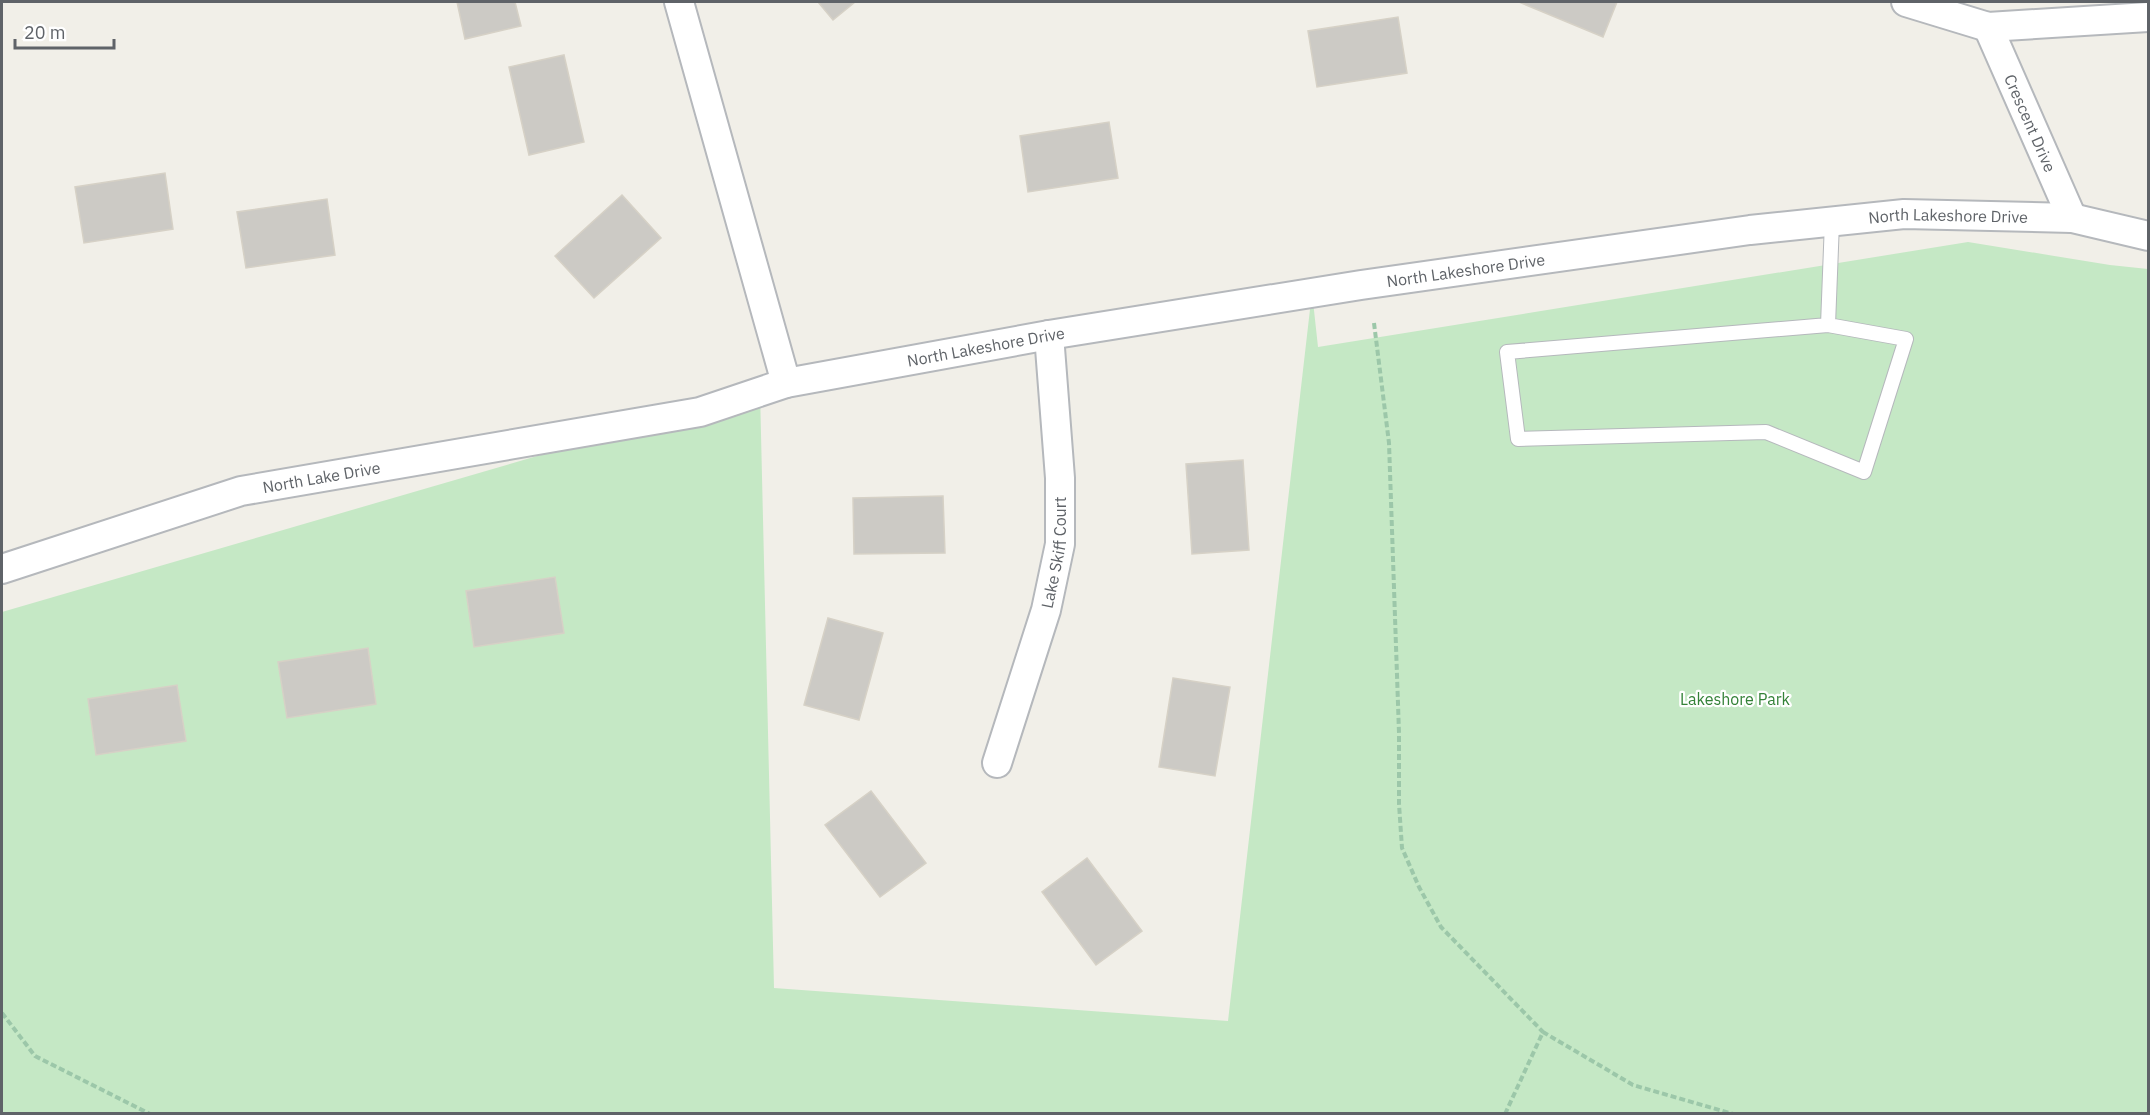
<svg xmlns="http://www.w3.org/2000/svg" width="2150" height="1115" viewBox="0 0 2150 1115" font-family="'IBM Plex Sans',sans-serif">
  <rect width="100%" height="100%" fill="#f1efe8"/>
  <path fill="#c5e8c5" d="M1968 242 2110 265 2148 269V1113L2 1114V612L760 391 774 988 1228 1021 1312 292 1318 347Z"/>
  <path fill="#cccac5" stroke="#d6d1c6" stroke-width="1.5" d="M457 2H515L521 26 465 39Z
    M818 2H855L833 20Z
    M1519 2H1617L1603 37Z
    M1398 17 1407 73 1317 87 1308 31Z
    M564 55 584 142 529 155 509 67Z
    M1109 122 1118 178 1028 192 1020 136Z
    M165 173 173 229 84 243 75 187Z
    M622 195 661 238 594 298 555 256Z
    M327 199 335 255 246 268 237 212Z
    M1243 460 1249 550 1192 554 1186 464Z
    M943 496 945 553 854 554 853 498Z
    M555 577 564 633 474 647 466 591Z
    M828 618 883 633 859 720 804 705Z
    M368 648 376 704 287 718 278 662Z
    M1173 678 1230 687 1215 776 1159 767Z
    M177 685 186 741 96 755 88 699Z
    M871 791 926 863 880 897 825 825Z
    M1087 858 1142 931 1096 965 1042 892Z"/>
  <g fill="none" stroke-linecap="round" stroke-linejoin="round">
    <defs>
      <path id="service" d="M1828 325 1906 339 1864 472 1766 432 1518 439 1507 352 1828 325 1832 222"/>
      <g id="minor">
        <path d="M679 2 786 383"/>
        <path d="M1906 2 1988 27 2148 17"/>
        <path id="s1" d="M1988 27 2072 218"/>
        <path id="s2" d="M2 569 241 491 700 412 786 383 1049 335 1361 285 1750 230 1904 214 2072 218 2148 236"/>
        <path id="s3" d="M997 763 1046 610 1060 544V478L1049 335"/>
      </g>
    </defs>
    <use href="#service" stroke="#b5b8bc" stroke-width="16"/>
    <use href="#minor" stroke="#b5b8bc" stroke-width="32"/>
    <path stroke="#9cc7a9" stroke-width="4" stroke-dasharray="6 3" stroke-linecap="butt" d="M1374 323 1389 443 1399 733V804L1402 848 1419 887 1441 927 1543 1032
      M2 1013 35 1056 150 1114
      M1505 1114 1543 1032 1633 1085 1733 1114"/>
    <use href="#service" stroke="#fff" stroke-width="14"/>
    <use href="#minor" stroke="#fff" stroke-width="28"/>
  </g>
  <g text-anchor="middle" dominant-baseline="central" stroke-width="4.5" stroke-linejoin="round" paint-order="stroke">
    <g font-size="16" fill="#5f6368" stroke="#fff">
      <text stroke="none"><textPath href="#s1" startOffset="105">Crescent Drive</textPath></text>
      <text stroke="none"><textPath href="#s2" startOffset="1983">North Lakeshore Drive</textPath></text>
      <text stroke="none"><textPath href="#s2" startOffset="1497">North Lakeshore Drive</textPath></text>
      <text stroke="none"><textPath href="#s2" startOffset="1011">North Lakeshore Drive</textPath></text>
      <text stroke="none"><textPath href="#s2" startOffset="333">North Lake Drive</textPath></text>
      <text stroke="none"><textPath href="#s3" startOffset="219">Lake Skiff Court</textPath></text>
    </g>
    <g font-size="16" fill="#348238" stroke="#fff">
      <text x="1735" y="699">Lakeshore Park</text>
    </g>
  </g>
  <rect width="2150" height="1115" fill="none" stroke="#5f6368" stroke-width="6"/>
  <path d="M15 39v9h99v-9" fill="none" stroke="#5f6368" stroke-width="3"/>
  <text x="24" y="39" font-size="18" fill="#5f6368" stroke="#ffffff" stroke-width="4.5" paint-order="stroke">20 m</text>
</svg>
